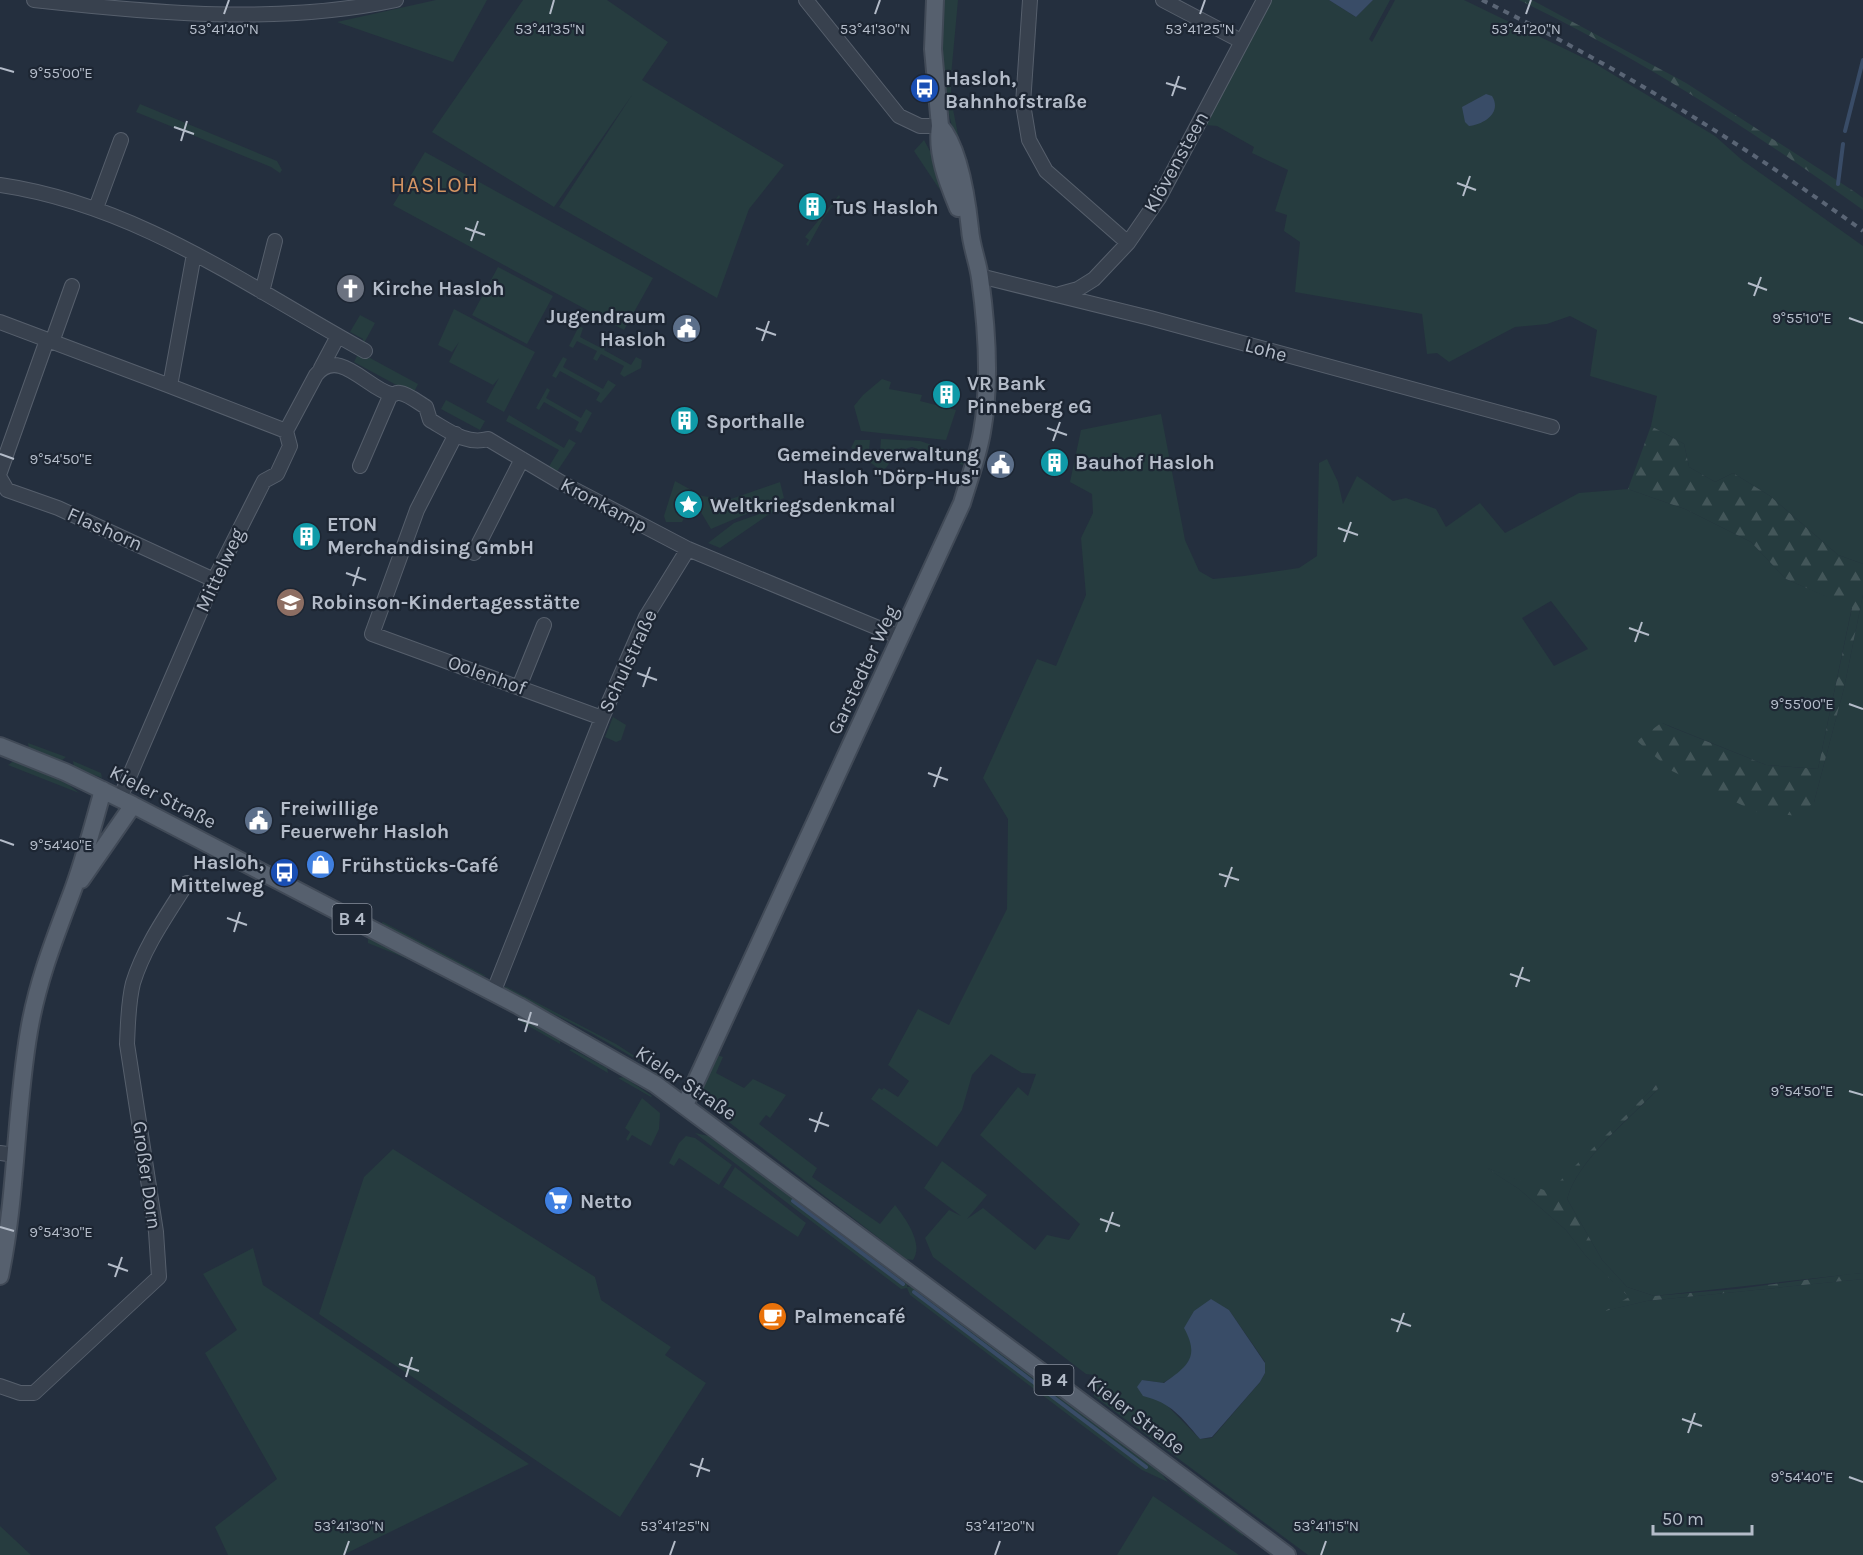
<svg xmlns="http://www.w3.org/2000/svg" width="1863" height="1555" viewBox="0 0 1863 1555" font-family="Karla,sans-serif">
  <defs>
    <pattern id="forest-firs" width="22" height="20" patternUnits="userSpaceOnUse" patternTransform="scale(1.5)"><rect width="22" height="20" fill="#263c3f"/><path d="M5 1l3.5 6h-7zM16 11l3.5 6h-7z" fill="#435659"/></pattern>
  </defs>
  <rect width="100%" height="100%" fill="#242f3e"/>
  <path fill="#263c3f" fill-rule="evenodd" d="M436 0H487L453 62 337 22Z
    M523 0H607L668 42 642 80 784 165 749 209 717 298 559 207 632 95 554 207 432 132Z
    M941 0H958L951 76V99L961 150 958 151 945 98 941 67Z
    M1272 0H1329L1356 17 1373 0H1390L1369 39 1372 42 1395 0H1464L1594 63 1715 136 1742 160 1863 246V564L1838 555 1770 496 1733 473 1715 482 1689 467 1684 444 1651 426 1657 396 1590 376 1597 330 1570 316 1547 324 1515 327 1449 362 1437 353 1427 354 1422 314 1295 292 1300 242 1284 231 1287 215 1275 211 1288 170 1252 153 1254 147 1217 126 1205 125Z
    M140 104 277 161 282 170 280 173 271 167 136 112Z
    M924 140 931 153 940 190 914 151Z
    M425 152 653 278 624 330 393 205Z
    M839 195 840 197 824 217 808 246 806 244 809 240 805 237Z
    M498 267 553 296 527 344 472 315Z
    M454 309 535 352 504 412 486 402 499 378 493 385 449 362 459 342 452 352 438 345Z
    M360 315 375 323 363 345V339L350 332Z
    M579 326 583 328 580 337 599 347 604 340 608 342 604 350 631 365 636 357 642 360 641 368 624 377 620 374 624 366 601 354 597 361 593 359 597 351 577 341 573 348 569 346Z
    M359 352 418 384 413 394 354 362Z
    M563 357 567 359 563 367 603 389 608 380 616 385 601 403 596 400 600 393 560 371 556 378 552 376Z
    M882 379 891 382 889 389 922 395 920 401 956 410 946 440 861 431 854 406 863 395Z
    M547 388 550 390 546 398 581 418 586 409 592 413 581 433 575 430 579 422 544 402 539 410 536 408Z
    M446 400 485 421 480 430 441 409Z
    M1161 414 1185 540 1199 571 1213 579 1244 576 1299 568 1317 556 1319 463 1327 459 1338 482 1343 504 1357 476 1393 501 1406 498 1436 509 1446 527 1480 503 1505 533 1579 493 1628 489 1685 509 1751 542 1786 579 1852 607 1818 769 1766 765 1662 723 1814 802 1844 688 1863 594V1273L1654 1296 1627 1287 1602 1260 1567 1199C1577 1160 1630 1119 1658 1089L1656 1085 1549 1193 1487 1168 1519 1189 1566 1230 1586 1256 1630 1297 1608 1310 1646 1301 1863 1279V1555H1308L1094 1396V1375L1086 1374 933 1257 925 1238 949 1210 961 1216 924 1188 942 1161 987 1195 967 1219 983 1208 1035 1250 1047 1235 1069 1240 1080 1224 980 1135 1018 1087 1028 1096 1036 1074 1022 1073 991 1054 972 1075 962 1110 937 1147 871 1099 879 1088 882 1090 884 1088 898 1097 909 1081 888 1065 918 1009 949 1025 1007 909 1008 819 983 778 1037 659 1056 666 1086 595 1081 538 1093 513 1092 494 1070 482 1081 430ZM1551 601 1588 649 1554 666 1522 618ZM1211 1300 1229 1310 1265 1362V1373L1260 1382 1212 1438 1200 1439 1142 1380 1163 1383 1182 1371 1192 1356 1193 1343Z
    M509 415 564 448 569 439 576 443 556 473 548 468 559 450 506 421Z
    M881 439 920 441 962 455 965 461 963 465 912 447 898 451 883 472 851 448 855 440H870L869 451 880 452Z
    M675 481 702 496 717 498 711 506 780 482 784 498 711 529 693 499 682 505 687 512 682 522H666L664 516Z
    M781 506 720 548 708 543 734 523Z
    M613 717 626 725 621 740 616 742 605 737Z
    M28 743 66 757 61 761 29 749Z
    M15 760 63 780 79 793 8 765Z
    M73 761 101 773 102 778 74 767Z
    M382 922H383L486 976 477 975 383 925Z
    M371 938 412 959 413 961 368 943V939Z
    M505 986 616 1044 667 1077 591 1033 506 990Z
    M520 1019H527L560 1041V1044L518 1020Z
    M572 1049 607 1068 608 1073 569 1050Z
    M717 1055 723 1057 716 1073 744 1088 753 1079 786 1095 770 1118 766 1115 759 1124 817 1168 812 1177 880 1224 895 1205C906 1219 924 1244 913 1260L906 1259 708 1106C694 1091 709 1072 717 1055Z
    M624 1077 652 1096 651 1097 618 1078Z
    M642 1098 660 1113 659 1129 651 1146 632 1135 628 1141 626 1139 630 1132 625 1128Z
    M695 1133 709 1136 779 1185 908 1280 907 1287 916 1286 1158 1469 1168 1482 1142 1470 1124 1457 910 1295 907 1288 901 1289Z
    M686 1136 695 1138 732 1165 719 1185 679 1158 674 1166 669 1163 679 1143Z
    M393 1149 595 1277 601 1300 671 1347 665 1355 706 1383 620 1517 319 1314 364 1177Z
    M735 1167 806 1223 798 1237 723 1187Z
    M253 1248 263 1285 529 1464 343 1555H228L215 1527 277 1479 205 1353 237 1330 203 1274Z
    M1179 1489H1186L1240 1530 1244 1537Z
    M1153 1496 1239 1555H1117Z
    M0 1526 31 1555H0Z"/>
  <path fill="url(#forest-firs)" d="M1519 0H1532L1686 83 1855 192 1863 198V210C1755 132 1639 57 1519 0Z
    M1651 426 1684 444 1689 467 1715 482 1733 473 1770 496 1838 555 1863 564V594L1844 688 1814 802 1799 816 1756 812 1672 771 1637 741 1661 723 1766 765 1818 769 1852 608 1786 579 1751 542 1685 509 1628 489Z
    M1656 1085 1658 1089C1630 1118 1577 1160 1567 1199L1602 1260 1627 1287 1654 1296 1737 1289 1851 1274 1863 1273V1279L1646 1301 1605 1311 1629 1297 1586 1256 1566 1230 1519 1189 1485 1167 1549 1192Z"/>
  <path fill="#394c67" d="M1329 0H1373L1356 17Z
    M1486 94 1492 96C1502 112 1485 124 1469 126L1465 122 1462 107Z
    M1211 1299 1229 1310 1265 1363V1373L1260 1382 1212 1437 1200 1439C1181 1417 1172 1403 1143 1396L1137 1387 1142 1380 1164 1383C1188 1366 1200 1357 1184 1328L1194 1311Z"/>
  <g fill="none" stroke-linecap="round" stroke-linejoin="round">
    <path stroke="#394c67" stroke-width="4" d="M1845 131 1863 60
      M1838 184 1843 144
      M793 1201 903 1284
      M914 1292 1146 1467"/>
    <defs>
      <path id="minor" d="M34 0C153 13 279 25 396 0
        M806 0 899 116 920 126H940
        M1030 0 1023 104 1029 140 1046 171 1128 243
        M1163 0 1241 41
        M0 185C137 205 247 286 365 351
        M96 208 121 140
        M980 276 1150 318 1552 427
        M262 292 275 241
        M1060 294 1078 289 1094 279 1128 243 1159 198 1264 0
        M0 322 170 386 194 254
        M52 342 72 286
        M321 368 338 336
        M170 386 286 431
        M456 434 417 510 372 634 602 718
        M360 466 391 394
        M0 472 47 340
        M0 478 7 490 58 508 214 580
        M474 553 522 459
        M519 687 544 625
        M120 798 214 580 264 481 277 474 290 446 286 431 316 375C338 346 368 389 391 394 397 395 394 392 400 393 408 394 419 403 426 407L430 420C449 431 466 445 488 439L562 483 688 549 900 637
        M493 993 602 718 646 617 688 549
        M0 1153 15 1155
        M0 1386 20 1393H34L159 1277 156 1232 127 1044C128 1024 128 1003 133 983 144 947 167 915 187 883"/>
      <path id="major" d="M935 0 933 49 940 126C936 154 948 183 958 208
        M0 746 65 772 133 805 519 1006 655 1084 1287 1555
        M81 880 133 805
        M685 1105 962 503C969 479 978 456 982 432 991 382 987 328 980 278 978 262 971 246 970 229 967 201 959 147 940 126
        M0 1276C17 1195 15 1112 29 1031 37 983 54 940 71 895 84 861 93 825 103 790"/>
    </defs>
    <use href="#minor" stroke="#565f6c" stroke-width="16"/>
    <use href="#major" stroke="#414a57" stroke-width="20"/>
    <use href="#minor" stroke="#38414e" stroke-width="14"/>
    <use href="#major" stroke="#56606e" stroke-width="16"/>
    <path stroke="#5a6575" stroke-width="4" stroke-dasharray="6 6" stroke-linecap="butt" d="M1482 0C1616 66 1742 143 1863 231"/>
  </g>
  <path fill="none" stroke="#b4bcc9" stroke-width="2" d="M224 14 229 0M550 14 554 0M875 14 880 0M1200 14 1205 0M1526 14 1531 0M0 68 14 72M1166 83 1186 89M1172 96 1179 76M174 127 194 134M181 141 187 121M1457 183 1476 190M1463 196 1470 176M465 228 485 235M471 241 478 221M1748 283 1767 290M1754 296 1761 277M1849 318 1863 323M756 328 776 335M762 341 769 321M1047 428 1067 435M1053 441 1060 422M0 454 14 459M1338 528 1358 535M1344 542 1351 522M346 573 366 580M353 586 359 567M1629 628 1649 635M1635 642 1642 622M637 673 657 680M643 687 650 667M1849 704 1863 709M928 773 948 780M934 787 941 767M0 840 14 845M1219 874 1239 880M1225 887 1232 867M227 918 247 925M234 932 240 912M1510 974 1530 981M1516 987 1523 967M518 1019 538 1025M525 1032 531 1012M1849 1091 1863 1095M809 1119 829 1126M815 1132 822 1112M1100 1219 1120 1226M0 1227 14 1231M1106 1232 1113 1212M108 1264 128 1271M115 1277 122 1257M1391 1319 1411 1326M1397 1332 1404 1313M399 1364 419 1371M406 1377 412 1357M1682 1419 1702 1426M1688 1433 1695 1413M690 1464 710 1471M697 1477 703 1458M1849 1477 1863 1482M344 1555 349 1541M670 1555 675 1541M995 1555 1000 1541M1321 1555 1326 1541"/>
  <defs>
    <symbol id="bus-disc" viewBox="-11 -11 22 22"><circle r="9.5" fill="#1a4fb4" stroke="#1d2633"/><path d="M-5-6H5V4H4V6H2V4H-2V6H-4V4H-5ZM-3.5-4V0h7V-4ZM-3.5 1.2v1.5H-2V1.2ZM2 1.2v1.5H3.5V1.2Z" fill="#fff"/></symbol>
    <symbol id="building-disc" viewBox="-11 -11 22 22"><circle r="9.5" fill="#0f9aa8" stroke="#1d2633"/><path d="M-4-6H4V6H1V3H-1V6H-4ZM-2.5-4.3h1.7v1.8h-1.7ZM.8-4.3h1.7v1.8H.8ZM-2.5-1h1.7V.8h-1.7ZM.8-1h1.7V.8H.8Z" fill="#fff"/></symbol>
    <symbol id="church-disc" viewBox="-11 -11 22 22"><circle r="9.5" fill="#6b7280" stroke="#1d2633"/><path d="M-1.2-6h2.4v3.5h3.3v2.4h-3.3V6h-2.4V-.1h-3.3v-2.4h3.3Z" fill="#fff"/></symbol>
    <symbol id="civic-disc" viewBox="-11 -11 22 22"><circle r="9.5" fill="#5c6f8a" stroke="#1d2633"/><path d="M-.6-6.5H3V-4.5H.6V-3L4-1V1h2V6H-6V1h2V-1L-.6-3ZM-1.2 2.5V6h2.4V2.5Z" fill="#fff"/></symbol>
    <symbol id="sight-disc" viewBox="-11 -11 22 22"><circle r="9.5" fill="#0f9aa8" stroke="#1d2633"/><path d="M0-6L1.8-2.2L6-1.7L2.9 1.2L3.7 5.4L0 3.3L-3.7 5.4L-2.9 1.2L-6-1.7L-1.8-2.2Z" fill="#fff"/></symbol>
    <symbol id="school-disc" viewBox="-11 -11 22 22"><circle r="9.5" fill="#8d6e63" stroke="#1d2633"/><path d="M0-5L7-2L0 1L-7-2ZM-4 1L0 2.5L4 1V4Q0 6-4 4Z" fill="#fff"/></symbol>
    <symbol id="shop-disc" viewBox="-11 -11 22 22"><circle r="9.5" fill="#3f7fe0" stroke="#1d2633"/><path d="M-5-2.5h2.3a2.7 3.5 0 0 1 5.4 0H5L5.5 6h-11ZM-1.5-2.5h3a1.5 2.3 0 0 0-3 0Z" fill="#fff"/></symbol>
    <symbol id="supermarket-disc" viewBox="-11 -11 22 22"><circle r="9.5" fill="#3f7fe0" stroke="#1d2633"/><path d="M-6-5.5h2.5l.6 2H6L4.5 2H-2.5L-4.4-4H-6ZM-1.5 3.2a1.3 1.3 0 1 0 .1 0ZM3 3.2a1.3 1.3 0 1 0 .1 0Z" fill="#fff"/></symbol>
    <symbol id="cafe-disc" viewBox="-11 -11 22 22"><circle r="9.5" fill="#e8710a" stroke="#1d2633"/><path d="M-5.5-4.5H6V0H3Q3 3.5 0 3.5H-2.5Q-5.5 3.5-5.5 0ZM3-3.2v2h1.7v-2ZM-6 4.5H4V6H-6Z" fill="#fff"/></symbol>
  </defs>
  <g fill-rule="evenodd">
    <use href="#bus-disc" x="908" y="72" width="33" height="33"/>
    <use href="#building-disc" x="796" y="190" width="33" height="33"/>
    <use href="#church-disc" x="334" y="272" width="33" height="33"/>
    <use href="#civic-disc" x="670" y="312" width="33" height="33"/>
    <use href="#building-disc" x="930" y="378" width="33" height="33"/>
    <use href="#building-disc" x="668" y="404" width="33" height="33"/>
    <use href="#building-disc" x="1038" y="446" width="33" height="33"/>
    <use href="#civic-disc" x="984" y="448" width="33" height="33"/>
    <use href="#sight-disc" x="672" y="488" width="33" height="33"/>
    <use href="#building-disc" x="290" y="520" width="33" height="33"/>
    <use href="#school-disc" x="274" y="586" width="33" height="33"/>
    <use href="#civic-disc" x="242" y="804" width="33" height="33"/>
    <use href="#shop-disc" x="304" y="848" width="33" height="33"/>
    <use href="#bus-disc" x="268" y="856" width="33" height="33"/>
    <use href="#supermarket-disc" x="542" y="1184" width="33" height="33"/>
    <use href="#cafe-disc" x="756" y="1300" width="33" height="33"/>
  </g>
  <g text-anchor="middle" dominant-baseline="central" stroke-width="4.5" stroke-linejoin="round" paint-order="stroke">
    <g fill="#1d2633" stroke="#878f9c" stroke-width="1.5">
      <rect x="332.5" y="904" width="39" height="30" rx="4.5"/>
      <rect x="1034.5" y="1365" width="39" height="30" rx="4.5"/>
    </g>
    <g font-size="18" font-weight="bold" fill="#b4bcc9">
      <text x="352" y="919">B 4</text>
      <text x="1054" y="1380">B 4</text>
    </g>
    <g font-size="20" font-weight="bold" fill="#b4bcc9" stroke="#1d2633" text-anchor="start">
      <text x="945" y="78">Hasloh,<tspan x="945" dy="23">Bahnhofstraße</tspan></text>
      <text x="833" y="207">TuS Hasloh</text>
      <text x="372" y="288">Kirche Hasloh</text>
      <text x="666" y="316" text-anchor="end">Jugendraum<tspan x="666" dy="23">Hasloh</tspan></text>
      <text x="967" y="383">VR Bank<tspan x="967" dy="23">Pinneberg eG</tspan></text>
      <text x="706" y="421">Sporthalle</text>
      <text x="979" y="454" text-anchor="end">Gemeindeverwaltung<tspan x="979" dy="23">Hasloh "Dörp-Hus"</tspan></text>
      <text x="1075" y="462">Bauhof Hasloh</text>
      <text x="710" y="505">Weltkriegsdenkmal</text>
      <text x="327" y="524">ETON<tspan x="327" dy="23">Merchandising GmbH</tspan></text>
      <text x="311" y="602">Robinson-Kindertagesstätte</text>
      <text x="280" y="808">Freiwillige<tspan x="280" dy="23">Feuerwehr Hasloh</tspan></text>
      <text x="264" y="862" text-anchor="end">Hasloh,<tspan x="264" dy="23">Mittelweg</tspan></text>
      <text x="341" y="865">Frühstücks-Café</text>
      <text x="580" y="1201">Netto</text>
      <text x="794" y="1316">Palmencafé</text>
    </g>
    <g font-size="20" fill="#b4bcc9" stroke="#1d2633">
      <text transform="translate(1176 162) rotate(-61)">Klövensteen</text>
      <text transform="translate(1266 350) rotate(15)">Lohe</text>
      <text transform="translate(604 505) rotate(28)">Kronkamp</text>
      <text transform="translate(105 529) rotate(24)">Flashorn</text>
      <text transform="translate(220 570) rotate(-65)">Mittelweg</text>
      <text transform="translate(628 661) rotate(-65)">Schulstraße</text>
      <text transform="translate(863 670) rotate(-65)">Garstedter Weg</text>
      <text transform="translate(487 675) rotate(20)">Oolenhof</text>
      <text transform="translate(163 797) rotate(27)">Kieler Straße</text>
      <text transform="translate(686 1083) rotate(34)">Kieler Straße</text>
      <text transform="translate(147 1175) rotate(82)">Großer Dorn</text>
      <text transform="translate(1136 1415) rotate(37)">Kieler Straße</text>
    </g>
    <g font-size="22" letter-spacing="1.5" fill="#d59563" stroke="#1d2633">
      <text x="435" y="185">HASLOH</text>
    </g>
  </g>
  <g font-size="15" text-anchor="middle" fill="#b4bcc9" stroke="#1d2633" stroke-width="4.5" stroke-linejoin="round" paint-order="stroke">
    <text x="224" y="34">53°41'40"N</text>
    <text x="550" y="34">53°41'35"N</text>
    <text x="875" y="34">53°41'30"N</text>
    <text x="1200" y="34">53°41'25"N</text>
    <text x="1526" y="34">53°41'20"N</text>
    <text x="61" y="78">9°55'00"E</text>
    <text x="1802" y="323">9°55'10"E</text>
    <text x="61" y="464">9°54'50"E</text>
    <text x="1802" y="709">9°55'00"E</text>
    <text x="61" y="850">9°54'40"E</text>
    <text x="1802" y="1096">9°54'50"E</text>
    <text x="61" y="1237">9°54'30"E</text>
    <text x="1802" y="1482">9°54'40"E</text>
    <text x="349" y="1531">53°41'30"N</text>
    <text x="675" y="1531">53°41'25"N</text>
    <text x="1000" y="1531">53°41'20"N</text>
    <text x="1326" y="1531">53°41'15"N</text>
  </g>
  <path d="M1653 1525v9h99v-9" fill="none" stroke="#b4bcc9" stroke-width="3"/>
  <text x="1662" y="1525" font-size="18" fill="#b4bcc9" stroke="#1d2633" stroke-width="4.5" paint-order="stroke">50 m</text>
</svg>
